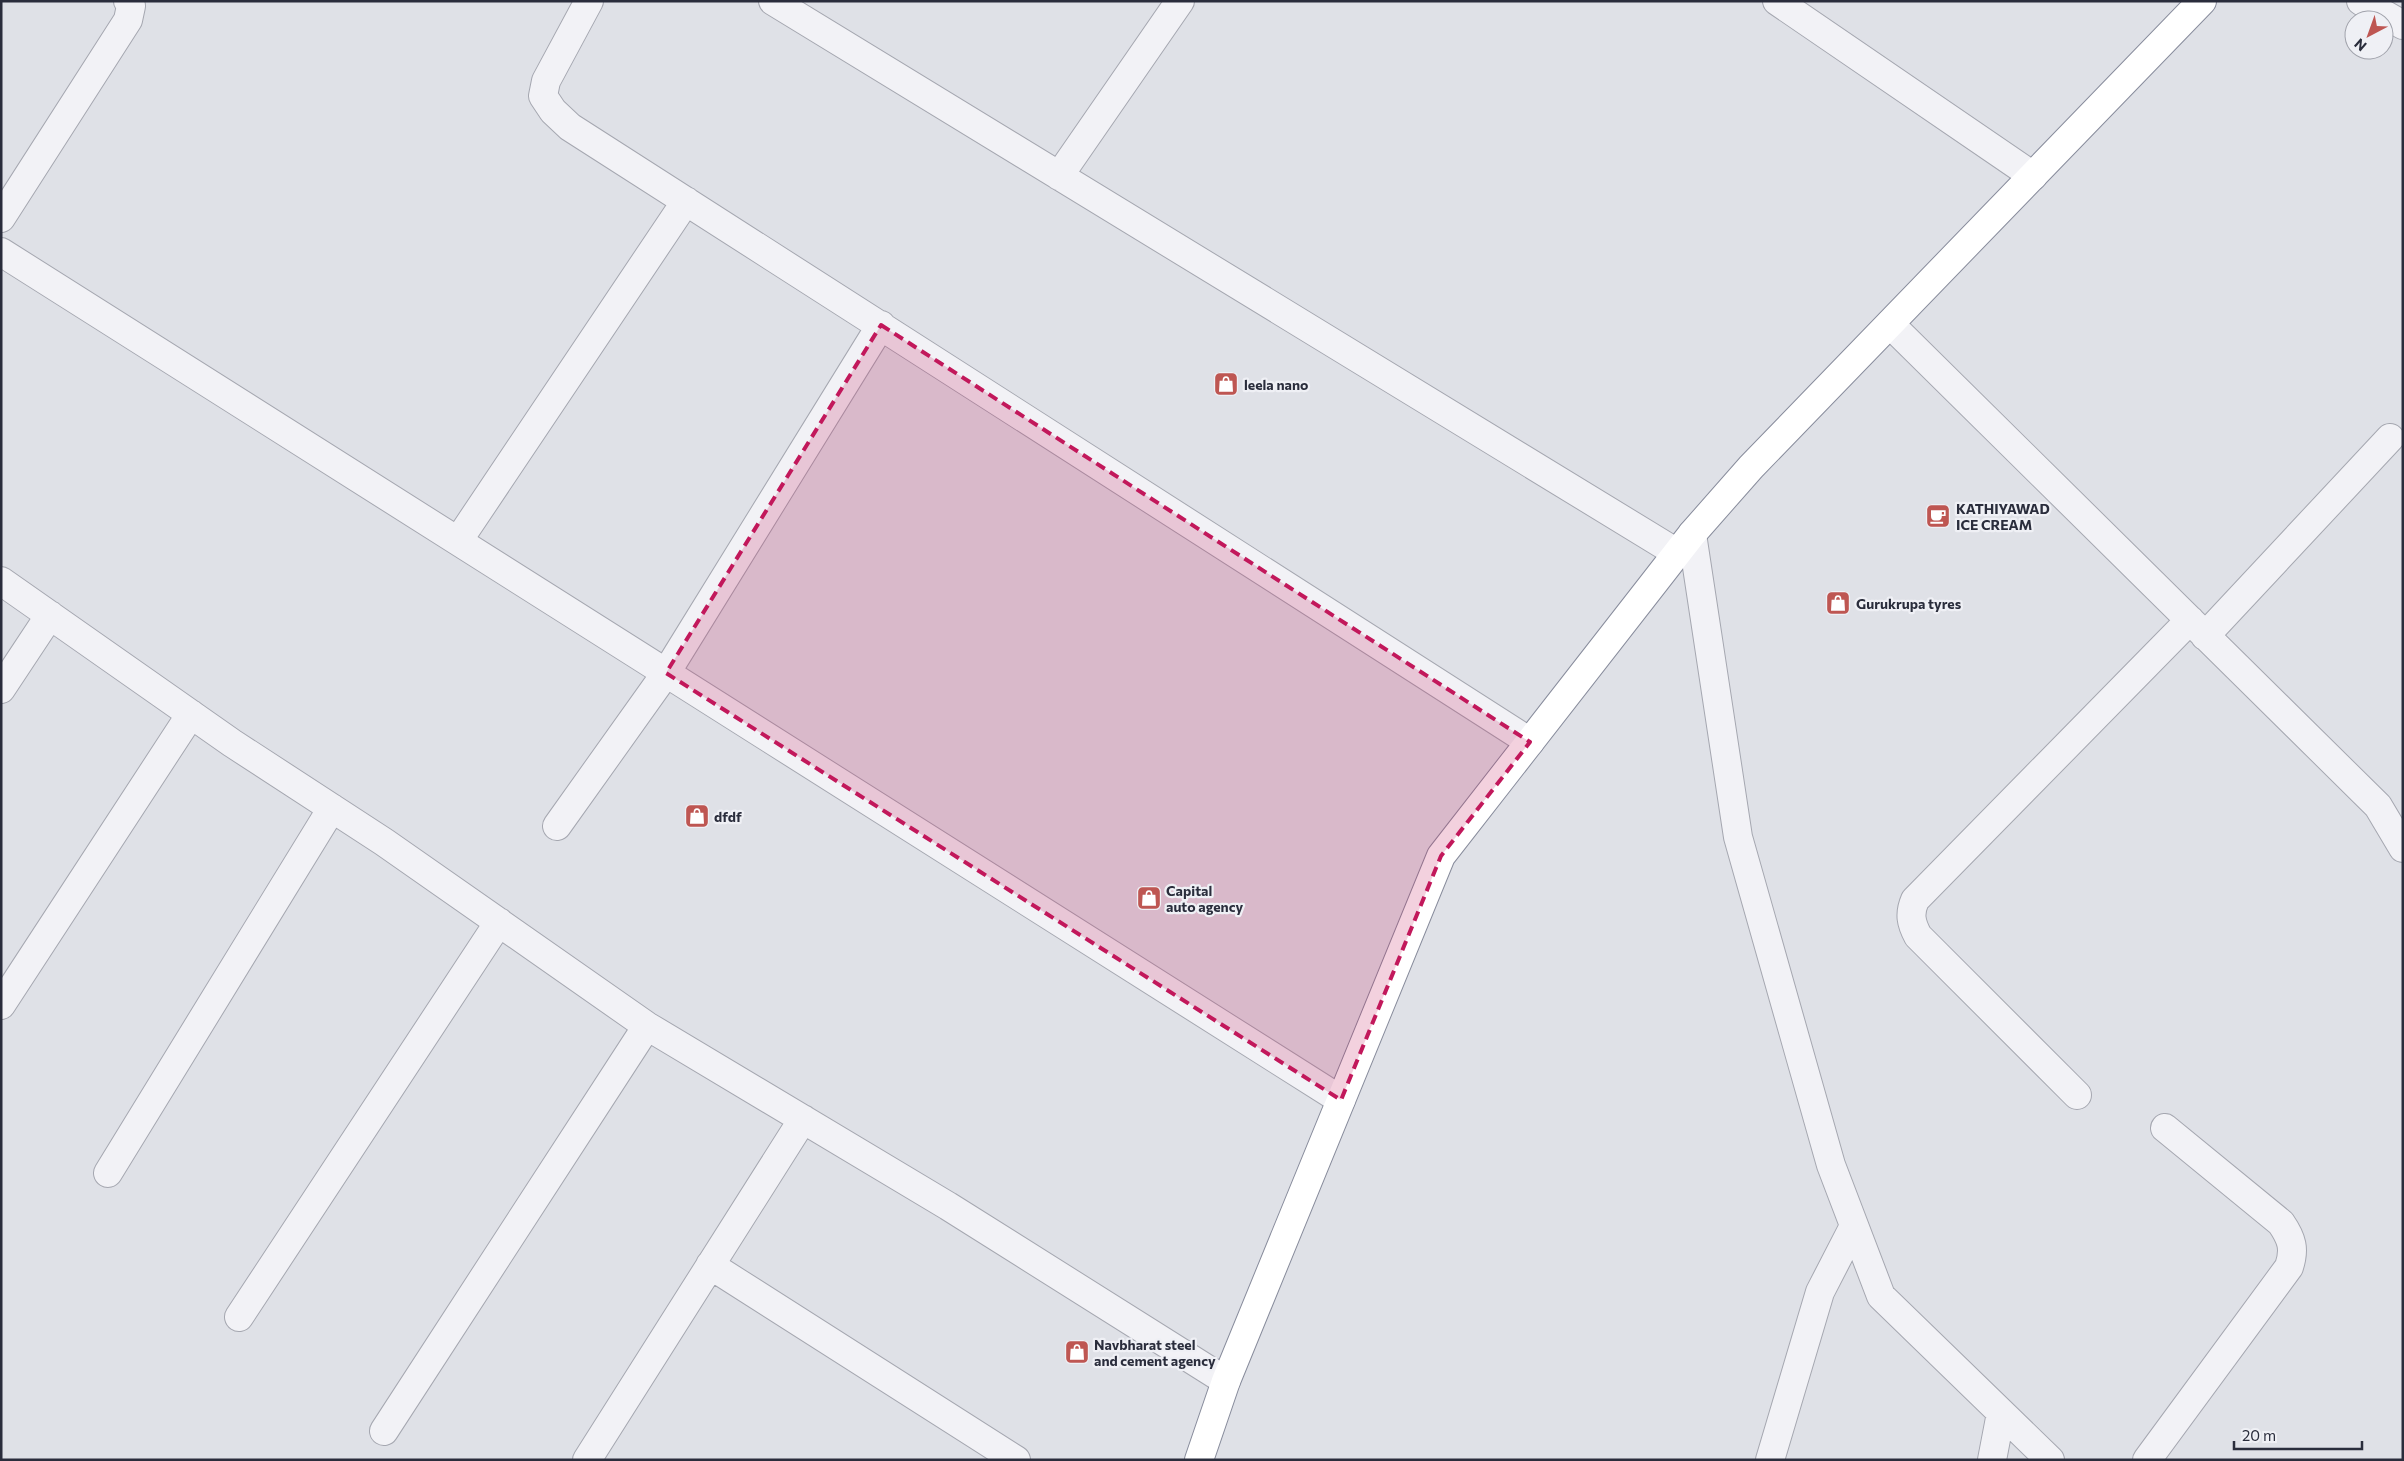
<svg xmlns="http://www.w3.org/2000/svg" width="2404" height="1461" viewBox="0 0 2404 1461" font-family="Commissioner,sans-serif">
  <rect width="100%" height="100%" fill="#dfe1e7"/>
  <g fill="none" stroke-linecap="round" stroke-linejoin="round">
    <defs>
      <path id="minor" d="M589 1 546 81 543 96 553 111 570 127 1530 742
        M773 1 1677 553
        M1777 1 2033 176
        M2361 1 2403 25
        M1059 176 1180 1
        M1 218 128 20 131 6 128 1
        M1 252 1341 1100
        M1890 324 2378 806 2403 848
        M1692 534 1738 837 1831 1165 1881 1296 2050 1460
        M458 541 686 201
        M1 581 232 743 384 842 647 1026 948 1206 1226 1381
        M2205 636 2390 438
        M1 689 50 615
        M557 826 666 673 881 325
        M1 1005 191 714
        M2077 1095 1918 936C1911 923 1909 914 1915 900L2190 620
        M108 1173 332 808
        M710 1265 1016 1460
        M239 1317 499 922
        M384 1431 647 1026
        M587 1460 803 1119
        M1770 1460 1820 1292 1854 1226
        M1992 1460 2001 1413
        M2147 1460 2289 1267C2295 1249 2292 1239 2281 1223L2165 1128"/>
      <path id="highway" d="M1199 1460 1226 1381 1441 856 1692 534 1751 467 2202 1"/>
    </defs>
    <use href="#minor" stroke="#a5a7b0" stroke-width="30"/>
    <use href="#highway" stroke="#888c9c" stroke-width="30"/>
    <use href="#minor" stroke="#f2f2f6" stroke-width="28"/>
    <use href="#highway" stroke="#fff" stroke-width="28"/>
  </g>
  <path fill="#c2185b" fill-opacity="0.2" stroke="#c2185b" stroke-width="4" stroke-dasharray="10 6" stroke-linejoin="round" d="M881 325 1530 742 1441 856 1341 1100 666 673Z"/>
  <defs>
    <symbol id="shop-square" viewBox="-11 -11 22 22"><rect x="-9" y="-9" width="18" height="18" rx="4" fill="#be5652" stroke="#eff0f5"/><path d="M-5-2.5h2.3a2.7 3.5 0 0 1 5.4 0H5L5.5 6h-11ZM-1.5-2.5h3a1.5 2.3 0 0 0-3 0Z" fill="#fff"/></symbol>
    <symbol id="cafe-square" viewBox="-11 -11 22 22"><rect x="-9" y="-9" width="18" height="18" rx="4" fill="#be5652" stroke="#eff0f5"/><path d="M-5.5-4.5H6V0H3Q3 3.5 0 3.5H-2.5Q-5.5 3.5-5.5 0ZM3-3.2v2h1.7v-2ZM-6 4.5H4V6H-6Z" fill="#fff"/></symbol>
  </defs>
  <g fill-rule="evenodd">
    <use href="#shop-square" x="1212" y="370" width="28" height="28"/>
    <use href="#cafe-square" x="1924" y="502" width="28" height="28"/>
    <use href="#shop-square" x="1824" y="589" width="28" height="28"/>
    <use href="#shop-square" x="683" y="802" width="28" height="28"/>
    <use href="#shop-square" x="1135" y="884" width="28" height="28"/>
    <use href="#shop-square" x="1063" y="1338" width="28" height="28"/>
  </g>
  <g text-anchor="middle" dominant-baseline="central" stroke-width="4.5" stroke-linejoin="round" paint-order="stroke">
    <g font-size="14" font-weight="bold" fill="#2a2d3c" stroke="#eff0f5" text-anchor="start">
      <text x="1244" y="384">leela nano</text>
      <text x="1956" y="508">KATHIYAWAD<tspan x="1956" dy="16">ICE CREAM</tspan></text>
      <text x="1856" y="603">Gurukrupa tyres</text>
      <text x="714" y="816">dfdf</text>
      <text x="1166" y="890">Capital<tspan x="1166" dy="16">auto agency</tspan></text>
      <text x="1094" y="1344">Navbharat steel<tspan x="1094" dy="16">and cement agency</tspan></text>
    </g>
  </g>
  <rect width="2404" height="1461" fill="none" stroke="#2a2d3c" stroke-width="5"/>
  <g transform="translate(2369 35) rotate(221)"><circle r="24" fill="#eff0f5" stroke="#a0a2ab"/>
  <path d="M0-4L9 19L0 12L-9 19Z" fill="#be5652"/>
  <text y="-8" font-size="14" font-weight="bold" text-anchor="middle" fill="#2a2d3c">N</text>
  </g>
  <path d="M2234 1441v8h128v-8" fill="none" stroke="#2a2d3c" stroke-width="2.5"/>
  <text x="2242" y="1441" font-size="15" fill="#2a2d3c" stroke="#eff0f5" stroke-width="4" paint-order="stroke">20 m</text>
</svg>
